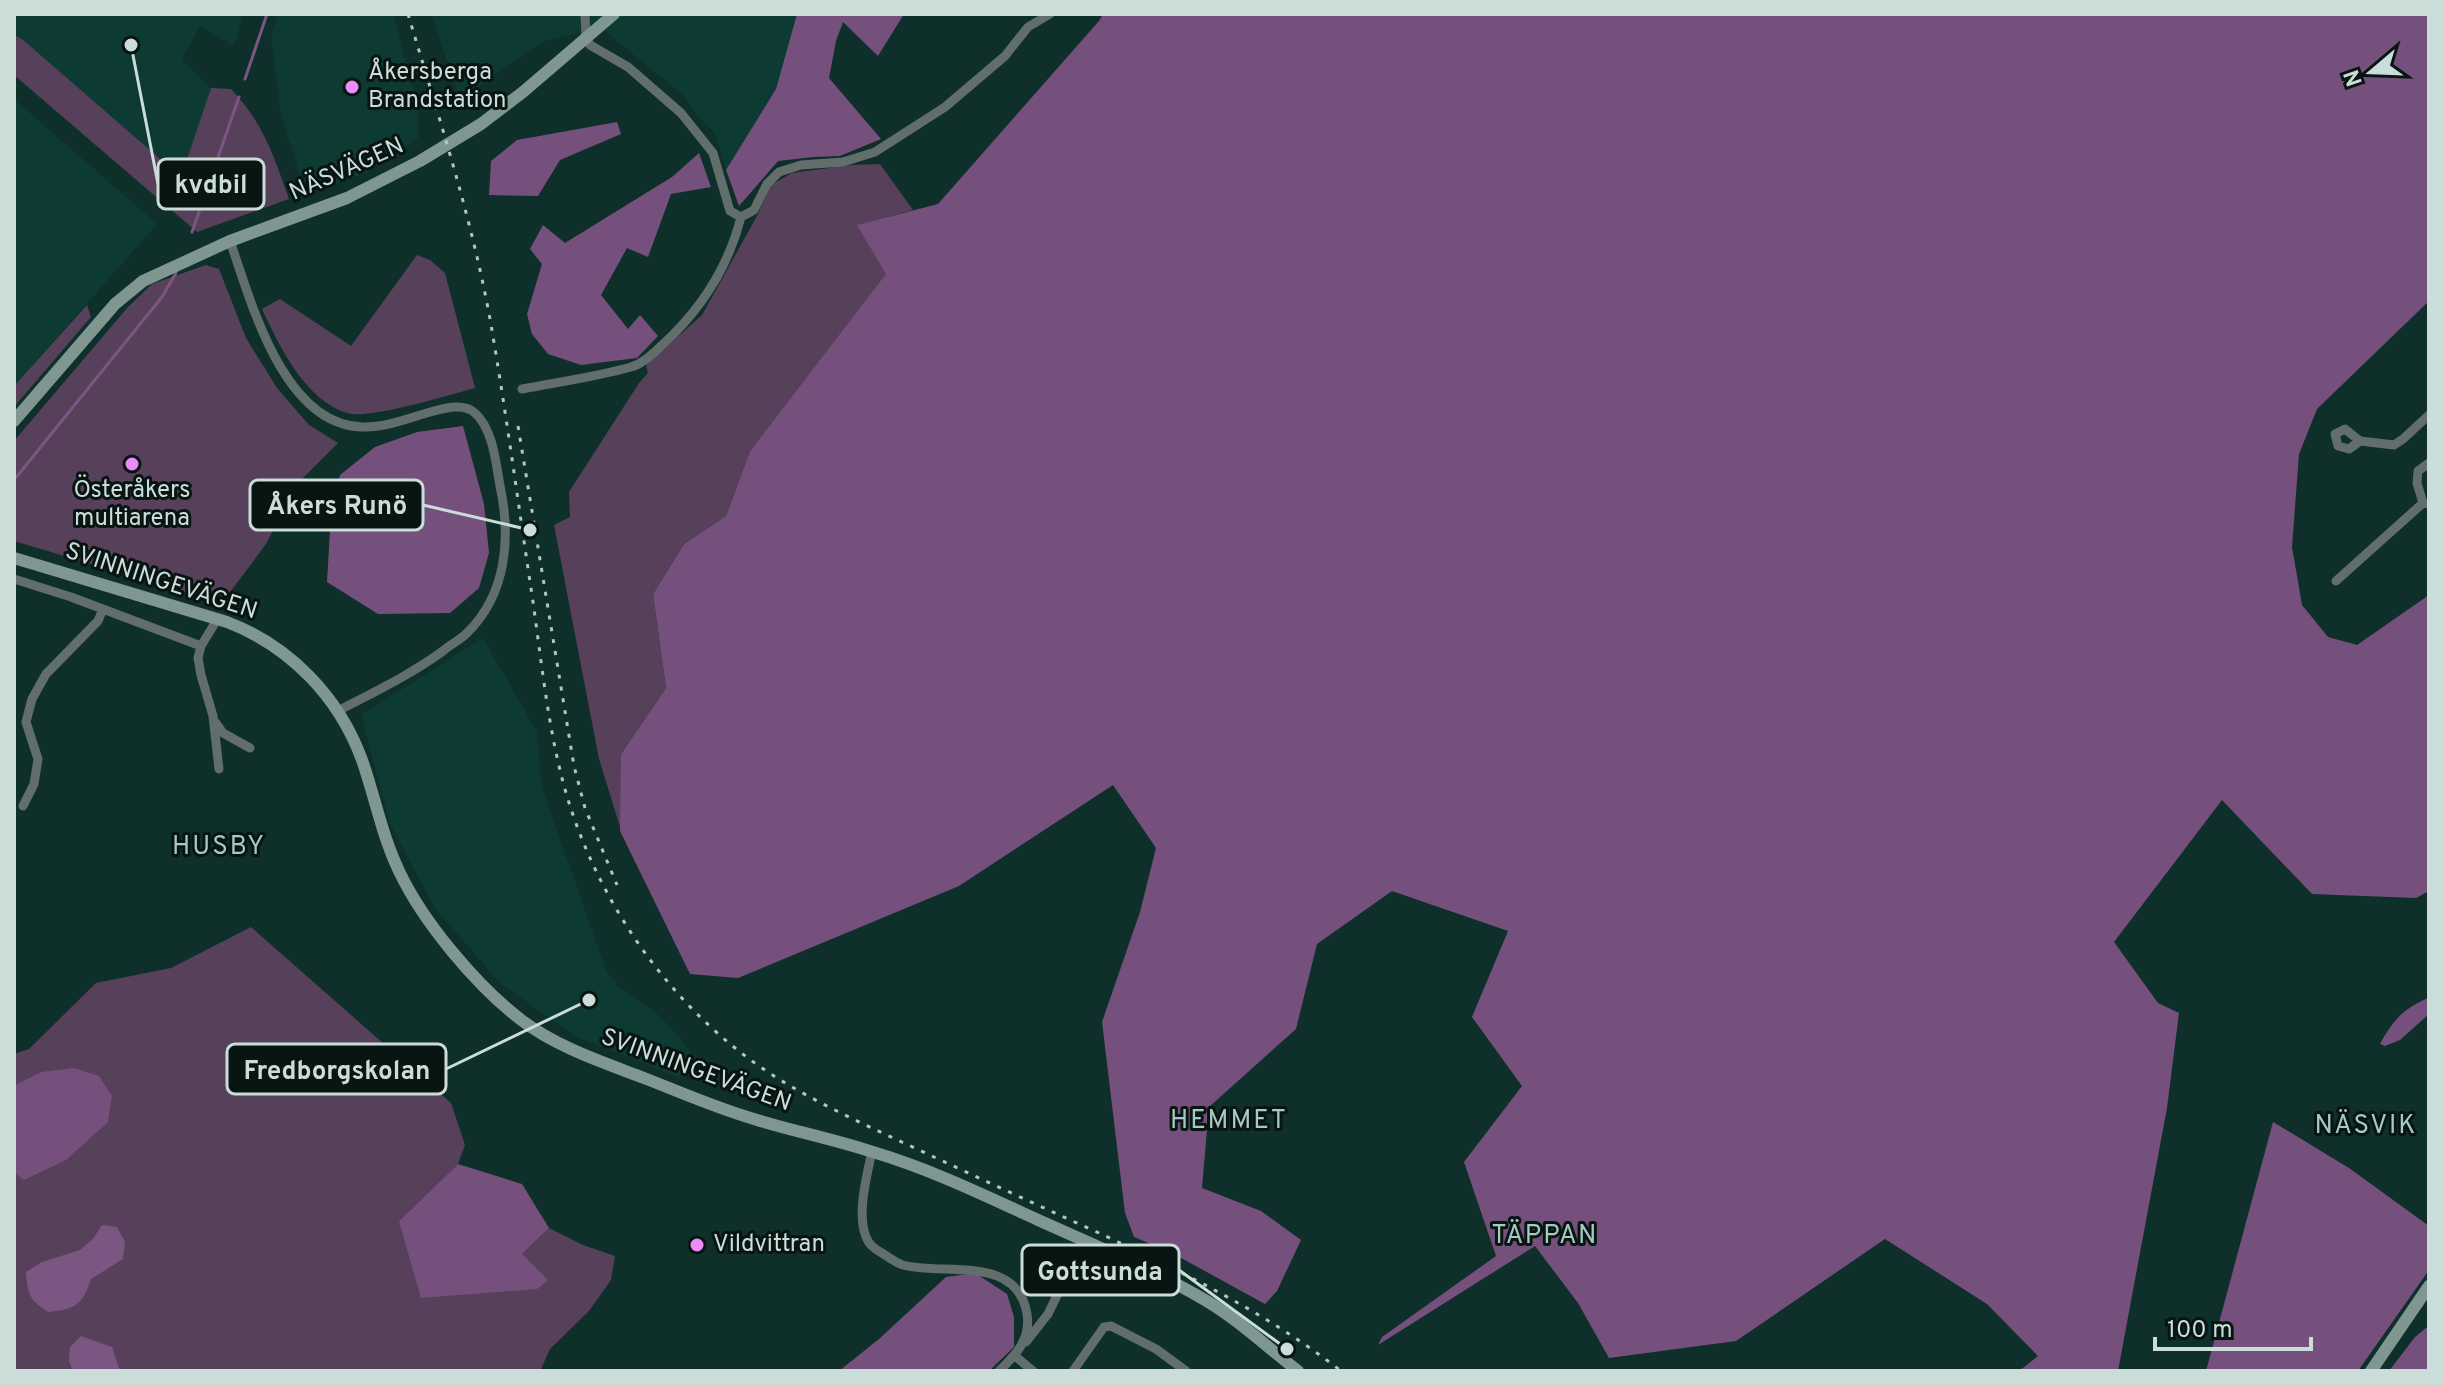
<svg xmlns="http://www.w3.org/2000/svg" width="2443" height="1385" viewBox="0 0 2443 1385" font-family="Overpass,sans-serif">
  <rect width="100%" height="100%" fill="#0f2f2b"/>
  <path fill="#0e3a34" d="M14 14H243L234 46 200 26 182 59 211 88 181 177 22 39 14 35Z
    M278 14H393L418 106V138L368 172 321 188 300 175 281 115 271 35Z
    M431 14H797L776 89 726 170 714 131 696 114 684 96 602 29 543 41 460 99Z
    M14 99 157 224 14 386Z
    M483 638 537 732 542 788 606 970 619 987 660 1016 688 1048 690 1054 680 1078 577 1037 501 984 434 907 390 824 361 715Z"/>
  <path fill="#57405a" d="M14 35 22 39 181 177 211 88 231 89C263 122 274 156 289 199L197 232 14 75Z
    M880 164 913 210 858 225 887 274 750 451 726 516 684 544 653 594 666 688 621 754V830L599 759 554 525 570 517 569 492 639 383 648 373 646 365 702 315 757 216 771 185 792 173 851 165Z
    M417 255 430 260 445 273 475 388C449 395 368 420 347 413 306 401 279 346 262 309L280 299 351 346Z
    M206 265 219 269 246 338 277 388 309 425 338 443 296 485 266 544 222 603 14 541V441L128 307 152 284Z
    M87 305 91 317 14 407V386Z
    M251 927 451 1103 465 1145 458 1164 399 1221 522 1254 549 1228 583 1245 615 1256 611 1280 589 1311 550 1349 540 1371H14V1054L29 1049 96 983 171 968Z"/>
  <path fill="#76507c" d="M797 14H904L878 56 843 22 836 41 829 78 881 139 840 156 813 157 778 161 739 206 726 170 776 89Z
    M1103 14H2429V301L2317 409 2299 454 2292 547 2302 605 2328 637 2357 645 2429 595V891L2416 898 2312 894 2222 800 2114 942 2158 1003 2179 1013 2167 1108 2118 1371H2019L2038 1356 1987 1304 1885 1239 1736 1341 1609 1358 1578 1303 1535 1246 1378 1345 1382 1337 1496 1256 1464 1162 1522 1086 1472 1017 1508 931 1392 891 1317 944 1296 1029 1209 1107 1202 1188 1261 1211 1301 1240 1277 1291 1265 1304 1172 1253 1134 1237 1125 1213 1102 1022 1140 912 1156 848 1113 785 959 886 738 978 690 974 620 831 621 754 666 688 653 594 684 544 726 516 750 451 886 274 857 225 938 204 1099 21Z
    M617 122 621 134 560 160 538 196 489 195 491 161 517 140Z
    M699 153 711 187 671 194 648 257 627 248 601 295 628 329 640 315 658 336 637 358 581 365 548 354 532 334 527 314 542 264 530 249 543 225 565 243 672 177Z
    M463 426 484 504 489 553 479 588 450 613 378 614 327 582 331 514 340 475 375 447 417 432Z
    M2428 998 2429 1014 2400 1040 2385 1046 2380 1044C2393 1020 2403 1009 2428 998Z
    M74 1068 99 1076 112 1096 108 1122 66 1160 24 1180 14 1172V1086L41 1072Z
    M2273 1122 2349 1168 2429 1226V1270L2358 1371H2206Z
    M458 1164 522 1184 549 1228 522 1254 548 1280 537 1289 421 1298 399 1221Z
    M975 1273 1007 1294 1014 1317V1347L989 1371H839L879 1339 946 1277Z
    M2426 1328H2429V1371H2389L2415 1337Z"/>
  <path fill="#7c5682" d="M102 1225 117 1227 125 1242 123 1259 91 1279C82 1306 75 1309 48 1312 29 1299 28 1295 26 1272L42 1262 80 1250 93 1239Z
    M81 1336 112 1347 120 1371H73L69 1361 70 1347Z"/>
  <g fill="none" stroke-linecap="round" stroke-linejoin="round">
    <path stroke="#7c5682" stroke-width="3" d="M245 79 267 14
      M192 232 239 97
      M14 480 162 297 176 273"/>
    <path stroke="#616e6c" stroke-width="9" d="M585 14 586 37 590 45 628 67 681 113 713 153 730 211 741 217
      M741 217 754 210 767 184 779 172 801 165 843 162 875 152 945 107 1005 56 1028 27 1050 14
      M230 241C251 301 283 426 363 427 386 428 411 417 434 411 446 408 464 403 475 413 493 429 496 463 500 486 511 537 507 594 467 633 460 640 450 645 443 651 410 675 374 692 338 711
      M522 389C558 382 596 377 631 367 642 364 653 354 661 346 700 311 728 268 741 217
      M2360 441 2349 449 2338 446 2335 434 2345 429 2360 441 2394 445 2403 439 2429 415
      M2429 504 2423 503 2417 483 2418 471 2429 463
      M14 579 71 597 201 646
      M2336 581 2423 503
      M218 618 201 646 198 658 201 675 213 716 219 769
      M216 723 223 733 250 748
      M23 806 34 784 38 759 26 722 32 699 46 674 98 621 103 609
      M872 1151C867 1175 855 1219 868 1241 871 1247 877 1250 882 1253 888 1257 896 1263 903 1265 945 1276 1017 1254 1027 1314 1031 1339 1016 1355 999 1371
      M1026 1342 1048 1314 1084 1240
      M1015 1356 1033 1371
      M1073 1371 1104 1327 1111 1326 1156 1349 1186 1371"/>
    <path stroke="#7f9691" stroke-width="12" d="M14 421 115 304 143 281 230 241 347 198 420 161 481 124 523 92 614 14
      M14 558 227 622C290 646 339 697 362 760 375 797 382 836 399 871 423 922 476 985 520 1019 556 1047 602 1062 644 1078 680 1092 716 1108 754 1119 793 1131 833 1139 873 1152 930 1169 984 1195 1038 1220 1094 1245 1152 1269 1205 1300 1239 1320 1267 1347 1298 1371
      M2371 1371 2429 1286"/>
    <path stroke="#b2c6c2" stroke-width="3" stroke-dasharray="4 8" stroke-linecap="butt" d="M408 14C438 115 471 215 490 319 506 411 518 503 532 595 541 657 547 721 563 782 594 899 672 1011 774 1076 820 1105 870 1127 919 1150 979 1178 1039 1206 1099 1233 1184 1273 1267 1313 1341 1371
      M518 426 574 766 585 808 617 885"/>
  </g>
  <g fill="#ec8cfa" stroke="#081512" stroke-width="3">
    <circle cx="352" cy="87" r="8"/>
    <circle cx="132" cy="464" r="8"/>
    <circle cx="697" cy="1245" r="8"/>
  </g>
  <g text-anchor="middle" dominant-baseline="central" stroke-width="6" stroke-linejoin="round" paint-order="stroke">
    <g font-size="24" fill="#cbddd9" stroke="#081512" text-anchor="start">
      <text x="368" y="73">Åkersberga<tspan x="368" dy="28">Brandstation</tspan></text>
      <text x="132" y="491" text-anchor="middle">Österåkers<tspan x="132" dy="28">multiarena</tspan></text>
      <text x="713" y="1245">Vildvittran</text>
    </g>
    <g font-size="24" fill="#cbddd9" stroke="#081512">
      <text transform="translate(347 170) rotate(-24)">NÄSVÄGEN</text>
      <text transform="translate(161 582) rotate(18)">SVINNINGEVÄGEN</text>
      <text transform="translate(696 1071) rotate(20)">SVINNINGEVÄGEN</text>
    </g>
    <g font-size="26" letter-spacing="2" fill="#a6c9c2" stroke="#081512">
      <text x="219" y="847">HUSBY</text>
      <text x="1229" y="1121">HEMMET</text>
      <text x="2366" y="1126">NÄSVIK</text>
      <text x="1545" y="1236">TÄPPAN</text>
    </g>
  </g>
  <path fill="none" stroke="#cbddd9" stroke-width="3" d="M131 45L158 184M530 530L423 505M589 1000L446 1069M1287 1349L1179 1270"/>
  <g fill="#cbddd9" stroke="#081512" stroke-width="3">
    <circle cx="131" cy="45" r="8"/>
    <circle cx="530" cy="530" r="8"/>
    <circle cx="589" cy="1000" r="8"/>
    <circle cx="1287" cy="1349" r="8"/>
  </g>
  <g fill="#081512" stroke="#cbddd9" stroke-width="3">
    <rect x="158" y="159" width="106" height="50" rx="8"/>
    <rect x="250" y="480" width="173" height="50" rx="8"/>
    <rect x="227" y="1044" width="219" height="50" rx="8"/>
    <rect x="1022" y="1245" width="157" height="50" rx="8"/>
  </g>
  <g font-size="26" text-anchor="middle" font-weight="bold" fill="#cbddd9">
    <text x="211" y="193">kvdbil</text>
    <text x="337" y="514">Åkers Runö</text>
    <text x="337" y="1079">Fredborgskolan</text>
    <text x="1100" y="1280">Gottsunda</text>
  </g>
  <rect width="2443" height="1385" fill="none" stroke="#cbddd9" stroke-width="32"/>
  <g transform="translate(2371 72) rotate(251)" stroke="#081512" stroke-width="6" paint-order="stroke">
  <path d="M0-6L14 30L0 20L-14 30Z" fill="#cbddd9"/>
  <text y="-12" font-size="22" font-weight="bold" text-anchor="middle" fill="#cbddd9">N</text>
  </g>
  <path d="M2155 1337v12h156v-12" fill="none" stroke="#cbddd9" stroke-width="4"/>
  <text x="2167" y="1337" font-size="24" fill="#cbddd9" stroke="#081512" stroke-width="6" paint-order="stroke">100 m</text>
</svg>
